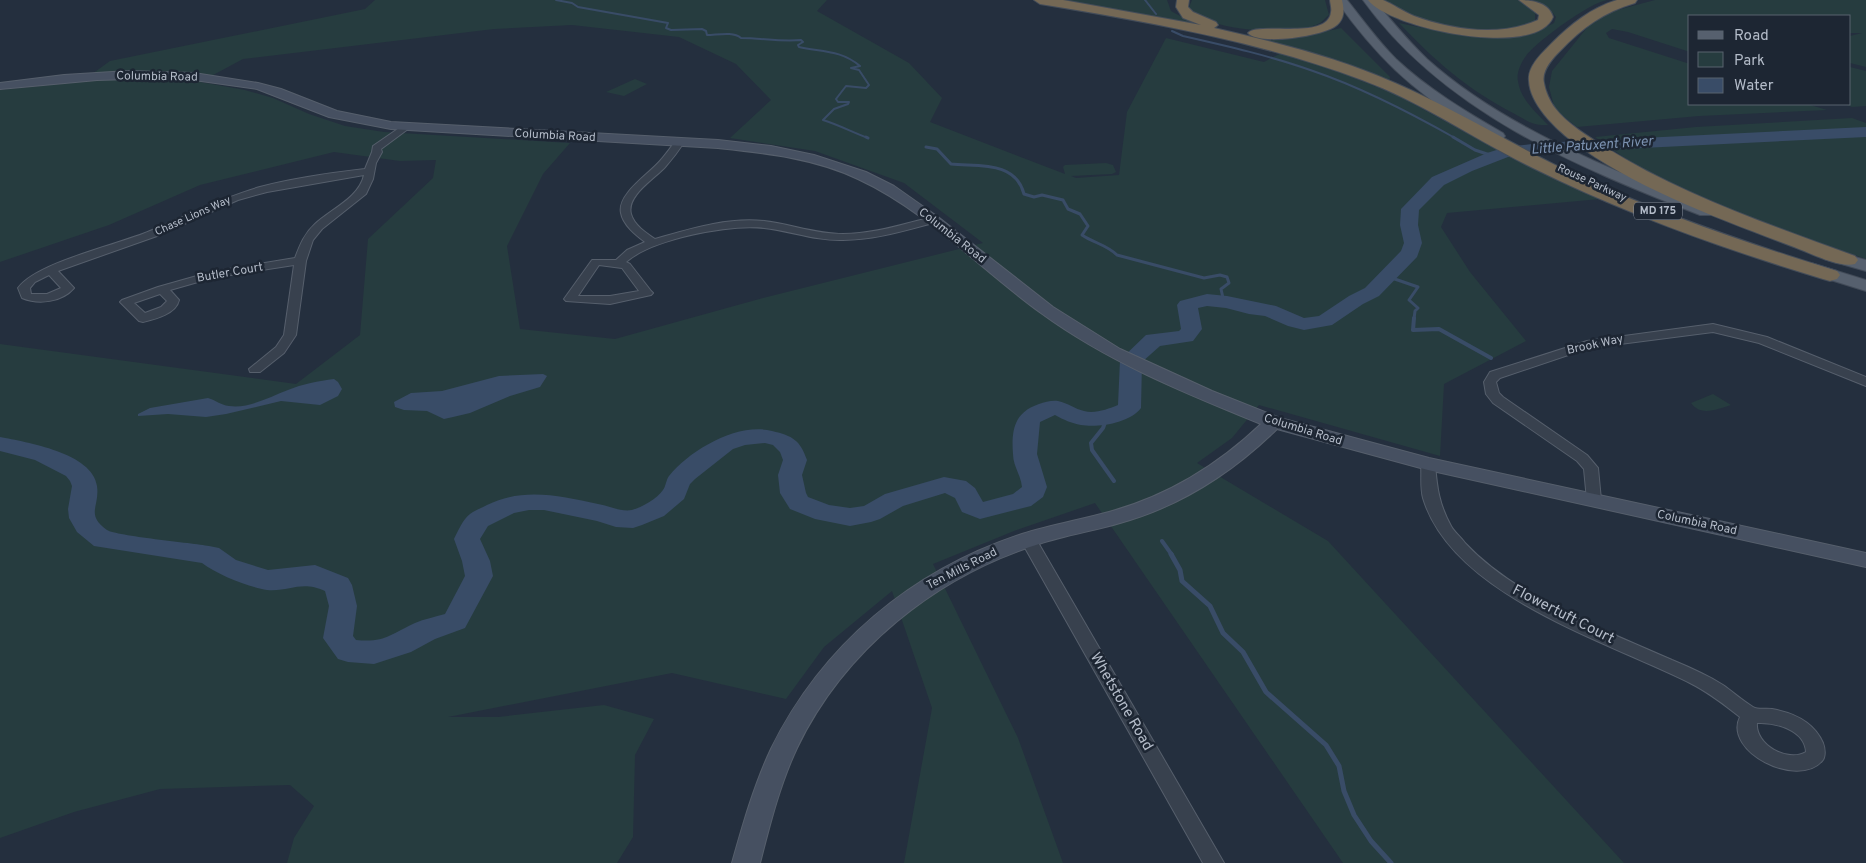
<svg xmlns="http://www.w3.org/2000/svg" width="1866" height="863" viewBox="0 0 1866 863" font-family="Overpass,sans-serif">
  <rect width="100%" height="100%" fill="#242f3e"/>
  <path fill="#263c3f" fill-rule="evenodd" d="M375 0H827L817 11 909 63 942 98 930 122 1065 174 1063 167 1065 165 1106 163 1113 165 1116 172 1112 174 1071 176 1076 178 1119 175 1127 112 1166 38 1264 62 1281 53 1324 66 1397 95 1485 143 1600 199 1447 213 1441 227 1470 272 1526 341 1444 384 1440 456 1259 405 1232 438 1197 463 1328 541 1624 863H1343L1095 503 1014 531 933 564 1018 738 1063 863H904L932 708 892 591 824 647 786 699 672 673 448 717H498L604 705 654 719 635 755 633 837 617 863H287L294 838 314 806 290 785 160 789 74 812 0 838V344L296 384 360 335 368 239 433 178 436 160 400 161 334 152 200 185 109 225 0 262V90L81 82 110 61 365 9ZM572 25 679 37 736 64 771 100 730 138 815 151 904 183 983 243 763 298 615 339 520 329 507 246 543 174 570 143 384 132 345 126 309 114 273 98 245 90 200 82 243 59 494 29Z
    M1060 0H1167L1171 11C1222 41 1284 42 1341 28L1390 77 1389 82 1354 68Z
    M1192 0H1325L1329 15C1326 17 1323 21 1320 23 1296 36 1238 31 1212 22 1204 19 1196 14 1188 10Z
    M1382 0H1518L1535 11V21C1528 24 1521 27 1513 29 1483 34 1429 27 1402 13 1395 10 1389 4 1382 0Z
    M1533 0H1607C1589 3 1536 42 1526 56 1521 62 1516 74 1518 81 1520 99 1537 113 1548 125 1533 126 1526 120 1513 113 1467 89 1435 61 1399 23 1445 32 1511 48 1554 23L1556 17 1549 8Z
    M1655 0H1866V67L1850 63V36L1862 33H1850V16H1690V52L1628 32 1612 29 1606 33 1609 38 1690 64V104H1807L1827 110 1699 116 1577 127 1555 110 1549 87 1552 71 1590 24 1610 12Z
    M1850 67 1866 71V106L1852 107 1844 104H1850Z
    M635 79 647 84 624 96 606 92Z
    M1852 118 1866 123V259L1765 224 1682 189 1643 171 1595 137 1696 127Z
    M1713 394 1731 405C1717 409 1701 417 1691 403Z"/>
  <path fill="#394c67" d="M543 374 547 376 540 387 510 396 470 413 453 417 444 419 427 411 404 410 395 407 394 402 411 393 442 391 499 376Z
    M334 379 338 382 342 389 338 396 320 405 281 401 226 414 206 417 168 414 138 416V414L150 408 208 398C216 400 220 405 229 406 249 409 269 397 288 390 302 384 319 381 334 379Z"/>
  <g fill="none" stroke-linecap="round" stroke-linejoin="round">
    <path stroke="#394c67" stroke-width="2" d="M556 0 572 3 578 7 668 23 666 28 671 30 702 29 706 31 707 35C717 35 733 31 741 38 761 38 781 42 801 40L803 42 798 45 799 47C822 52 841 50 860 66L851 68 859 70 869 85 866 88 846 86 836 99 838 102H849L848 104 834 109 823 120C839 125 852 132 868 138
      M1145 0 1156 14
      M1172 31 1183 36C1227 46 1271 56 1313 71 1363 88 1409 112 1455 138"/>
    <path stroke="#394c67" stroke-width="3" d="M866 137 868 138
      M1453 137 1475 150 1493 156
      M926 147 937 149 951 164C977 167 1015 160 1024 194L1034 197 1042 195 1063 200 1068 209 1080 214 1088 226 1082 235C1094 243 1107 245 1117 255L1204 278 1220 275 1227 277 1229 283 1221 289 1223 298 1227 302
      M1386 276 1418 287 1409 300 1418 308 1415 311 1414 319"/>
    <path stroke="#394c67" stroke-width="4" d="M1414 318 1413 330 1439 329 1491 358
      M1107 417 1103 428 1091 443 1092 450 1114 481
      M1162 541 1172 555"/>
    <path stroke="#394c67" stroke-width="5" d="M1171 554 1180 570 1182 581 1210 606 1223 633 1243 652 1266 692 1326 745 1339 766 1344 791 1354 815 1371 841 1391 863"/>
    <path fill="#394c67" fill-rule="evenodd" d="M1866 127V137L1540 153 1508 157 1472 171 1444 185 1419 210 1418 225 1422 243 1417 257 1379 296 1363 304 1332 325 1304 330 1288 326 1265 316 1249 314 1226 308 1207 306 1198 308 1202 329 1193 341 1160 346 1142 362 1141 408C1130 423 1098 428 1081 425 1071 423 1064 420 1055 415L1040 422 1037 454 1047 487 1043 497 1031 506 980 519 962 512 955 498 945 493 903 506 880 519 871 522 850 526 815 519 790 509 780 493 778 475 783 460 780 452 773 445 765 443 745 445 733 449 695 479 690 484 684 499 664 516 642 525 633 528 616 527 597 521 544 510H529L514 513 488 526 480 539 490 561 493 576 465 628 435 639 411 652 374 664 348 662 338 659 323 638 329 606 325 591C301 580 290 592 267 590 248 587 218 575 202 563L94 546 77 532 69 518 68 509 72 486 70 481 66 476 35 460 0 451V437C26 442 93 453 97 486 100 507 85 514 107 530 116 536 193 543 209 546L219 548 236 560 268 570 315 565 348 578 352 585 357 606 353 636 356 640C385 643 391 634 415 623 424 619 435 617 445 614L465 576 462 561 454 539C458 531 463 519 470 514 475 510 482 508 487 505 524 487 560 496 598 504 609 506 621 512 632 510 642 507 657 499 663 490 666 486 666 480 669 476 690 450 738 422 772 431 793 436 800 440 807 460L802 475 806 493 808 497 829 505 850 508 864 506 885 494 944 477 966 481 975 488 983 502 1013 494 1022 487C1021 475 1013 466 1013 454 1011 429 1015 412 1039 404 1045 402 1052 400 1058 401 1068 403 1075 409 1084 411 1095 414 1108 409 1118 405L1120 360 1146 335 1179 331 1181 329 1177 305 1180 301 1207 294 1227 296 1276 306 1304 318 1319 316 1349 296 1365 288 1401 251 1404 243 1400 225 1401 209 1432 177 1487 153 1506 147 1540 143Z"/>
    <defs>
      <path id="street" d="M405 124 409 127 408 129 381 149 382 152 376 163 373 179 366 194 322 229 313 240 306 261 296 335 284 353 260 372H250L249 369 276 347 284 335 294 265 212 278 170 290 179 300C176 314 155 319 143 322L139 321 120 302 122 300 158 287 211 272 295 258C300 245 304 234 315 224 331 209 359 198 364 175L267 192 238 200 157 236 58 271 74 288C62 302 39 305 22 298L18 288C37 262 118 245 150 231 187 216 221 198 260 187 294 178 330 173 365 169L372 152 373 146ZM49 275 61 288 47 294H31L30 288 35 282ZM160 294 167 301 161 307 145 313 134 303Z
        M680 138 685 141C679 150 673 158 666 166 656 178 626 195 631 214 634 225 646 233 655 239 690 229 727 217 764 221 790 224 816 234 843 234 874 234 903 224 933 217L938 220 937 222C906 230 875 240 843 240 816 241 791 231 764 228 730 224 652 239 626 262L630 264 651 291 653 293 651 295 610 304 566 301 564 299 592 260H616L627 250 645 242C636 235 623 225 621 213 617 194 649 174 660 161 666 154 671 147 677 139ZM599 265 622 268 639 291 610 296H578Z
        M1713 324 1767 337 1866 377V386L1759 343 1713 332 1589 348 1500 378 1496 382 1499 393 1503 397 1587 455 1598 468 1601 500 1599 503H1589L1587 500 1584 469 1577 461 1493 403 1486 394 1484 382 1490 372 1587 341Z
        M1428 460 1433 461 1435 464C1437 488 1439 504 1451 526 1454 532 1461 537 1465 543 1516 598 1605 630 1672 660 1689 667 1707 675 1723 685 1733 692 1743 701 1753 707 1758 710 1766 708 1772 709 1794 713 1814 722 1823 743 1825 748 1826 757 1822 761 1797 789 1723 751 1740 717 1725 705 1708 692 1690 683 1608 642 1452 595 1423 498 1420 487 1422 475 1421 464L1423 461ZM1757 723C1775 722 1805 730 1806 752 1787 763 1755 744 1757 723Z
        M1028 534 1033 535 1036 539 1224 863H1203L1020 539 1023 535Z"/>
      <path id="secondary" d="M129 71 194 73 258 83 281 89 337 111 391 122 718 140 771 146 814 155 866 172 894 186 938 217 1053 307 1120 349 1212 391 1280 418 1429 458 1866 553V567L1428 470 1277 429C1232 473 1181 506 1120 523 1093 531 1066 535 1039 544 936 576 844 650 797 748 780 784 770 824 760 863H732C743 824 754 785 771 749 822 645 912 570 1022 534 1050 525 1080 520 1109 512 1167 496 1218 465 1261 424 1185 393 1108 362 1041 313 980 269 927 211 858 179 814 158 765 153 718 148L391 129 329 117 257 89 194 80 162 78 97 80 0 89V83L64 75Z"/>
      <path id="primary" d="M1336 0H1347C1363 20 1378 41 1396 59 1428 89 1465 111 1503 133L1505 136 1503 139C1491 142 1479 131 1469 125 1411 90 1375 55 1336 0Z
        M1363 0H1374C1391 20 1408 41 1427 59 1505 129 1615 171 1712 209L1714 212 1712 215H1700C1575 166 1444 112 1363 0Z
        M1830 250 1866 260V271L1824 259 1822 255 1824 251Z
        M1811 263 1866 280V291L1805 272 1802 268 1805 264Z"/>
      <path id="highway" d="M1034 0H1063L1201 25 1183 18 1176 7 1177 0H1189L1188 7 1193 12 1216 22 1218 25 1214 28C1275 42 1337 57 1395 83 1458 110 1515 147 1578 176 1662 214 1749 244 1837 271L1840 275 1837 279 1830 281 1823 279C1724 249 1626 214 1533 168 1475 140 1422 102 1362 80 1258 41 1149 22 1040 4Z
        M1330 0H1342C1344 9 1345 18 1337 25 1325 36 1259 46 1248 33 1258 21 1328 41 1331 12 1332 8 1330 3 1330 0Z
        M1368 0C1372 0 1379 0 1383 0 1391 3 1404 12 1414 16 1452 30 1500 37 1538 20L1539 15 1519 0C1531 0 1549 2 1553 17 1537 59 1390 29 1368 0Z
        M1617 0H1637L1635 3C1604 12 1582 28 1560 51 1552 59 1541 71 1544 83 1545 90 1550 102 1555 108 1566 123 1589 137 1605 147 1682 195 1770 225 1855 256L1858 260 1855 264C1839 268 1810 253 1794 247 1720 219 1636 189 1572 141 1555 128 1530 104 1529 81 1527 67 1542 53 1552 43 1571 24 1591 8 1617 0Z"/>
    </defs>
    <use href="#street" stroke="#565f6c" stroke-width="2"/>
    <use href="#secondary" stroke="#565f6c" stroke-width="2"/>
    <use href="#primary" stroke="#414a57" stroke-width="2"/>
    <use href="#highway" stroke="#434c59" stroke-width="2"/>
    <use href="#street" fill="#38414e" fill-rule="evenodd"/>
    <use href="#secondary" fill="#465061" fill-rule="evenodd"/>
    <use href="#primary" fill="#56606e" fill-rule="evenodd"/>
    <use href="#highway" fill="#746855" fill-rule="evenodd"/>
  </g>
  <g text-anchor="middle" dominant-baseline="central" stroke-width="5" stroke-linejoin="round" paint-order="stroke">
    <g font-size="11" fill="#b4bcc9" stroke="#1d2633">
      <text transform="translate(1592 183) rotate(25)">Rouse Parkway</text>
      <text transform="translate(193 216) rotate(-24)">Chase Lions Way</text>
    </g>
    <rect fill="#1d2633" stroke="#878f9c" stroke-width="1" x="1634" y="202.5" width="48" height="17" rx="4"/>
    <g font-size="11" font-weight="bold" fill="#b4bcc9">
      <text x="1658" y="211">MD 175</text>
    </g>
    <g font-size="12" fill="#b4bcc9" stroke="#1d2633">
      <text transform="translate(157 77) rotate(1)">Columbia Road</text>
      <text transform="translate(555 136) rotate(3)">Columbia Road</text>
      <text transform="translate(952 236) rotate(38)">Columbia Road</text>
      <text transform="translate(230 273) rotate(-10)">Butler Court</text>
      <text transform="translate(1595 345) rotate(-12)">Brook Way</text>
      <text transform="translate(1303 430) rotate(17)">Columbia Road</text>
      <text transform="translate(1697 523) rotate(12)">Columbia Road</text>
      <text transform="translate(962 569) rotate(-27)">Ten Mills Road</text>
    </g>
    <g font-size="14" font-style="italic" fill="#7c92b1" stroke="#1d2633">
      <text transform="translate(1592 146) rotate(-4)">Little Patuxent River</text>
    </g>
    <g font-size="15" fill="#b4bcc9" stroke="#1d2633">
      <text transform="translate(1563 615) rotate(27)">Flowertuft Court</text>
      <text transform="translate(1121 702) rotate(60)">Whetstone Road</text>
    </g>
  </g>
  <rect x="1688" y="15" width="162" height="90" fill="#1d2633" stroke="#59626f"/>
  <rect x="1698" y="31" width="25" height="8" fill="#56606e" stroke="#59626f"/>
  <text x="1734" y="40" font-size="15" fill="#b4bcc9">Road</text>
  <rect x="1698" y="52" width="25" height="15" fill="#263c3f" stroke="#59626f"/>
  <text x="1734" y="65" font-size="15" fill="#b4bcc9">Park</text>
  <rect x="1698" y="78" width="25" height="15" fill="#394c67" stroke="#59626f"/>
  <text x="1734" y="90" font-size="15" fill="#b4bcc9">Water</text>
</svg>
